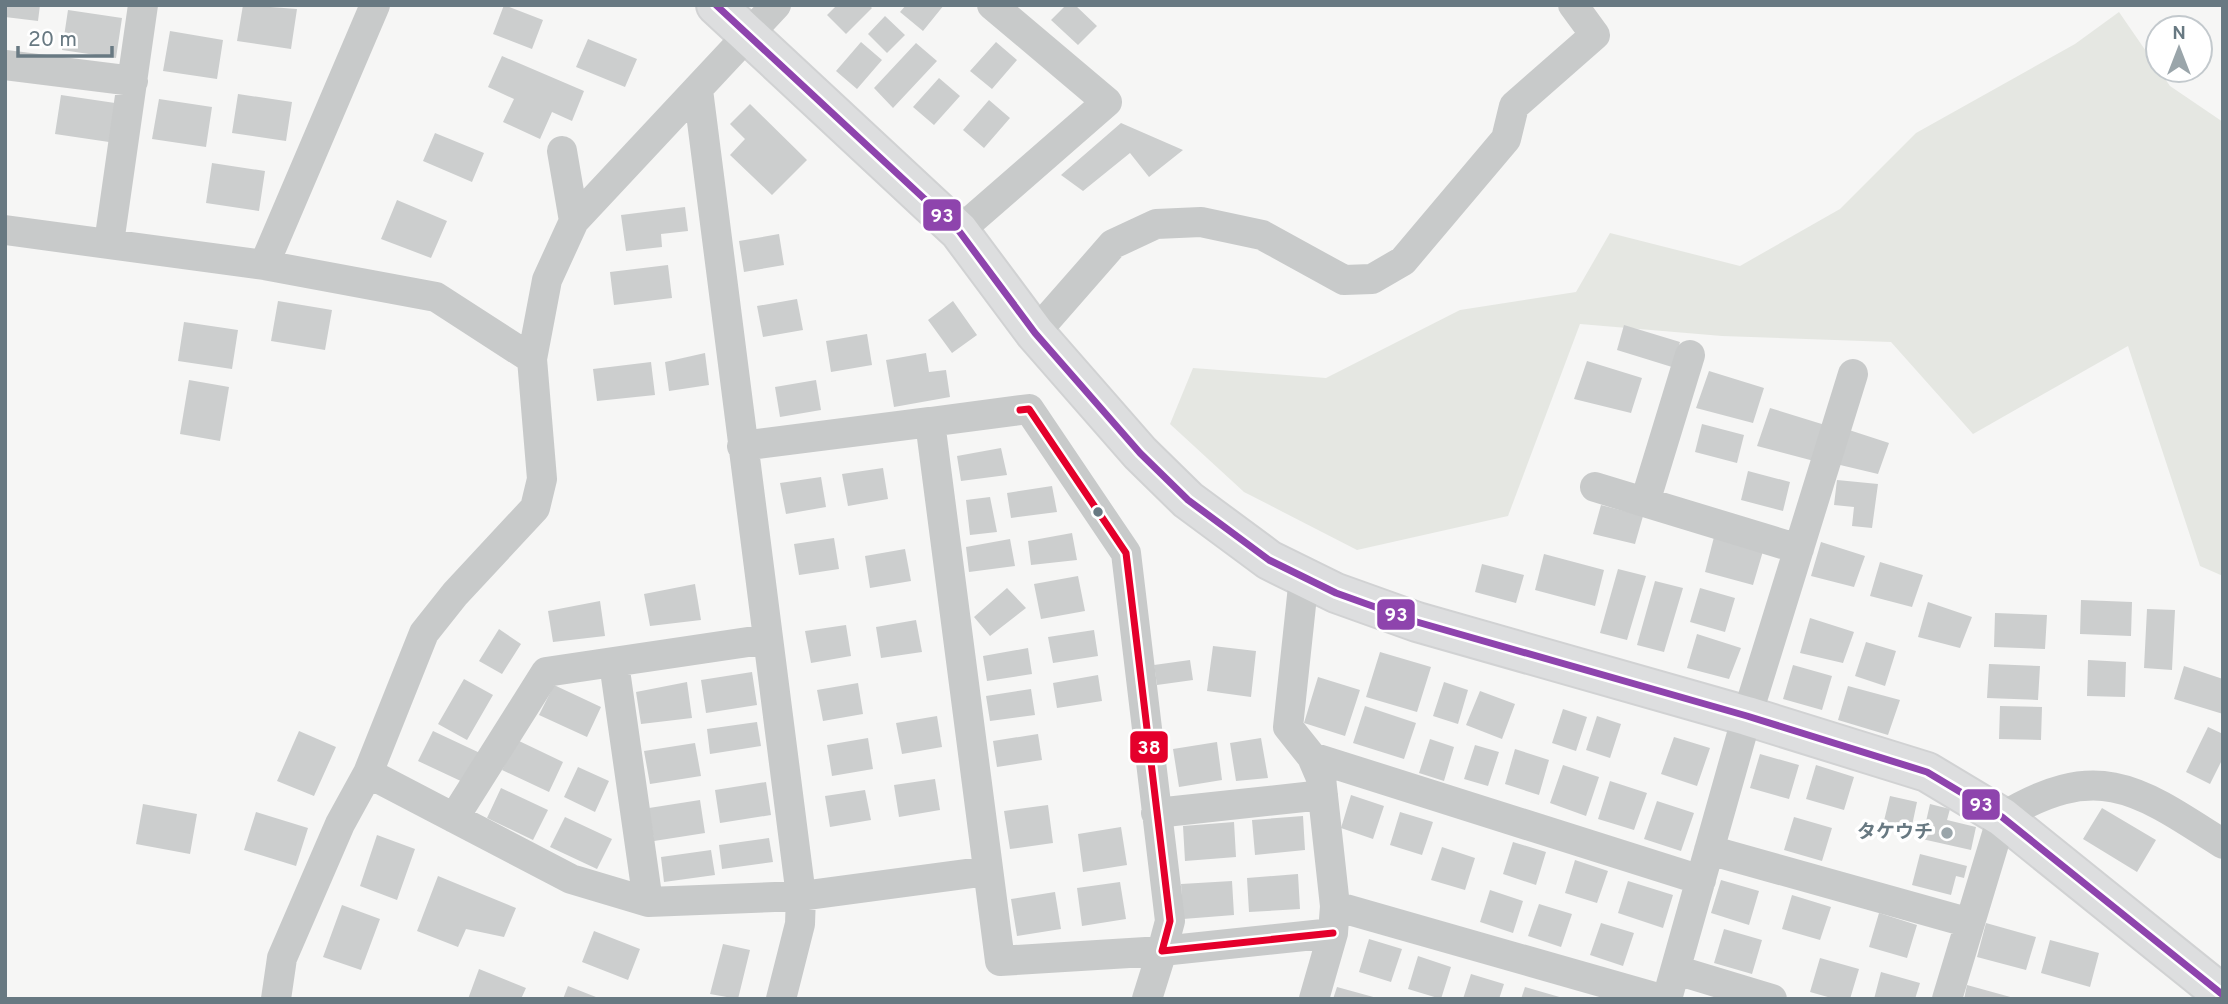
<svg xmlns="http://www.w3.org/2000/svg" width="2228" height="1004" viewBox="0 0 2228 1004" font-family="Overpass,'Noto Sans JP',sans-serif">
  <rect width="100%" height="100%" fill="#f6f6f5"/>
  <path fill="#e5e7e2" d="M2119 12 2170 86 2223 122V576L2200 566 2128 346 1973 434 1891 342 1722 336 1580 324 1508 516 1357 550 1244 492 1170 424 1193 368 1326 378 1460 310 1576 292 1610 233 1740 266 1840 209 1916 133 2075 44Z"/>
  <path fill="#cccece" d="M5 5H40L38 21 5 17Z
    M243 5 297 9 291 49 237 41Z
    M504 5 543 20 532 49 493 34Z
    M837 5H869L872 8 846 34 827 15Z
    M906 5H944L923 31 900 12Z
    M1066 5H1075L1097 26 1078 45 1051 20Z
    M68 10 122 18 116 58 62 50Z
    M885 16 905 35 887 53 868 34Z
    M170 31 223 40 217 79 163 71Z
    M588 39 637 59 625 87 576 67Z
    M861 42 882 60 857 89 836 71Z
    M996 42 1017 60 992 89 970 71Z
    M916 43 937 61 893 108 874 88Z
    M502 56 584 91 572 121 552 112 540 139 503 122 514 99 488 87Z
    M939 78 960 96 934 125 913 107Z
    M238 94 292 102 286 141 232 133Z
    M61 95 115 103 109 142 55 134Z
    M159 99 212 107 206 147 152 139Z
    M989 100 1010 118 984 148 963 130Z
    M750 104 807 160 772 195 730 155 745 139 730 124Z
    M1121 123 1183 150 1149 177 1130 153 1083 191 1061 175Z
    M435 133 484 153 472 182 423 161Z
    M212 163 265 171 259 211 206 203Z
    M397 200 447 221 431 258 381 239Z
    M685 207 688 231 661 234 662 247 626 251 621 215Z
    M779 234 784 265 744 272 739 241Z
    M668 265 672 298 614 305 610 272Z
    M797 299 803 330 763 337 757 306Z
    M278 301 332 310 325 350 271 341Z
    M953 301 977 335 952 353 928 320Z
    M184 322 238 330 232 369 178 361Z
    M1624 325 1680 342 1672 367 1617 350Z
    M867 334 872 365 831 372 826 341Z
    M705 353 709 385 669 391 665 362Z
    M926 353 929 372 946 370 950 397 894 407 886 360Z
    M1587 361 1642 378 1631 413 1574 399Z
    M651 362 655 395 597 401 593 369Z
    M1709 371 1764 388 1753 423 1696 408Z
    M189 380 229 387 220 441 180 434Z
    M816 380 821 410 780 417 775 387Z
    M1770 408 1825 425 1814 461 1757 446Z
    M1702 424 1744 435 1737 463 1695 452Z
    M1846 429 1889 443 1878 474 1836 464Z
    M1001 448 1007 475 961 481 957 456Z
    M883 468 888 499 848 506 842 474Z
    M1748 471 1790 482 1783 511 1741 500Z
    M821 477 826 507 786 514 780 483Z
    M1837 480 1878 484 1872 528 1852 526 1854 507 1834 505Z
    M1052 486 1057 512 1011 518 1007 493Z
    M990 497 997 532 970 535 966 500Z
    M1601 505 1643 516 1635 544 1593 534Z
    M1072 533 1077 560 1031 565 1028 541Z
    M1714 537 1763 551 1753 585 1705 572Z
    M834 538 839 569 799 575 794 544Z
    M1010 539 1015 566 969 572 966 547Z
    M1821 542 1865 556 1854 587 1811 576Z
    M905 549 911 581 870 588 865 556Z
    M1544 554 1604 570 1595 606 1535 590Z
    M1880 562 1923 575 1912 607 1870 596Z
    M1482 564 1524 575 1516 603 1475 592Z
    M1618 569 1646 576 1627 640 1600 633Z
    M1078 576 1085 611 1041 619 1034 584Z
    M1655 581 1683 588 1664 652 1637 645Z
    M695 584 701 620 650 626 644 594Z
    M1007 588 1026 608 990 636 974 617Z
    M1700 588 1735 598 1725 632 1690 622Z
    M2081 600 2132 602 2131 636 2080 634Z
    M600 601 605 636 553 642 548 611Z
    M1928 602 1972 617 1960 648 1918 637Z
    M2147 609 2175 610 2172 670 2144 668Z
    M1995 613 2047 615 2045 649 1994 647Z
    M1810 618 1854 632 1843 663 1800 653Z
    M916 620 922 652 881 658 876 627Z
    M846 625 851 656 811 663 805 631Z
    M499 629 521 644 502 674 479 661Z
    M1094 630 1098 656 1053 663 1048 637Z
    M1697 634 1741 648 1729 679 1687 668Z
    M1866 642 1896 651 1885 686 1855 676Z
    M1213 646 1256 651 1251 697 1207 691Z
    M1028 648 1032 674 987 681 983 656Z
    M1380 652 1431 667 1417 712 1366 697Z
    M1190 660 1193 680 1157 685 1154 665Z
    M2088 660 2126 662 2125 697 2087 696Z
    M1989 664 2040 666 2038 700 1987 698Z
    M1793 665 1832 676 1822 710 1783 699Z
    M2184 666 2223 679V714L2174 699Z
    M752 672 757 705 706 713 701 680Z
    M1098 675 1102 701 1057 708 1053 683Z
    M1318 677 1360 690 1345 736 1304 723Z
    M464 679 493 695 467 740 438 724Z
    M687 682 692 718 641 724 636 692Z
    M1444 682 1468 690 1458 724 1433 716Z
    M858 683 863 714 823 721 817 690Z
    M554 685 601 707 587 737 539 715Z
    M1848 686 1900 700 1888 735 1838 720Z
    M1031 689 1035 715 990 721 986 696Z
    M1480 691 1515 704 1502 739 1466 725Z
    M1365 706 1416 723 1404 759 1353 743Z
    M2000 706 2042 707 2041 740 1999 739Z
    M1563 709 1587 717 1576 751 1552 743Z
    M937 716 942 747 902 754 896 723Z
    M1597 716 1621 724 1610 758 1586 750Z
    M757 722 761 746 710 754 707 729Z
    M2208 727 2223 734V758L2210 784 2186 772Z
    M299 731 336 747 314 796 277 781Z
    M433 731 480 753 465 783 418 761Z
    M1038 734 1042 760 997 767 993 741Z
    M1674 737 1710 748 1697 786 1661 774Z
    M868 738 873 769 832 776 827 745Z
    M1261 738 1268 778 1236 781 1230 743Z
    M1430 739 1454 747 1444 781 1419 773Z
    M517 740 563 762 549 792 502 770Z
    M1217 742 1222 780 1179 787 1173 749Z
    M695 743 701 776 650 784 644 751Z
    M1475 745 1499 752 1488 786 1464 779Z
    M1515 749 1549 760 1539 795 1505 784Z
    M1760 754 1799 765 1789 799 1750 788Z
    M1563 765 1599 777 1586 816 1550 803Z
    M1816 765 1854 777 1844 810 1806 799Z
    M578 767 609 781 595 812 564 797Z
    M935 779 940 810 899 817 894 785Z
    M1610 781 1647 793 1634 830 1598 819Z
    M766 782 771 815 720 823 715 790Z
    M501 788 548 810 533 840 487 818Z
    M865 790 871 820 830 827 825 796Z
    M1351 795 1384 806 1373 839 1341 828Z
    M1890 796 1917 802 1910 835 1882 829Z
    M700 800 705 833 654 841 649 808Z
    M1657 801 1694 813 1681 851 1644 839Z
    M143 804 197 814 190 854 136 844Z
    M1930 804 1950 809 1947 820 1976 827 1971 850 1922 839Z
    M1048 805 1053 843 1010 849 1004 811Z
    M2102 808 2156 840 2137 872 2083 839Z
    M256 812 308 828 296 866 244 850Z
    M1400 812 1433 822 1422 855 1390 845Z
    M1303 816 1305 850 1255 855 1252 820Z
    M565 817 612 839 597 869 550 847Z
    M1794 817 1832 828 1822 861 1784 850Z
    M1234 822 1236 857 1185 861 1183 826Z
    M1121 827 1127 865 1083 872 1078 834Z
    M377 835 415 849 397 900 360 886Z
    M769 838 773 862 722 869 719 845Z
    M1513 842 1546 852 1536 885 1503 874Z
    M1442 847 1475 858 1465 890 1431 880Z
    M711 850 715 875 664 882 661 857Z
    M1920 854 1967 866 1964 878 1956 876 1951 895 1912 885Z
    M1575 860 1608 871 1597 903 1565 893Z
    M1298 874 1300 909 1249 912 1247 878Z
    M438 876 516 908 504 937 466 929 458 947 417 931Z
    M1721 880 1759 891 1749 925 1711 913Z
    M1232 881 1234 915 1183 919 1181 884Z
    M1628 881 1673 895 1663 928 1618 913Z
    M1120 882 1126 919 1082 926 1077 888Z
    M1490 890 1523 901 1513 933 1480 922Z
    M1055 892 1061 929 1017 936 1011 899Z
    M1792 895 1831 907 1820 940 1782 929Z
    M1539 904 1572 914 1561 947 1528 936Z
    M342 905 380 919 361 970 323 957Z
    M1879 913 1917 925 1907 958 1869 947Z
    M1601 923 1634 933 1623 966 1590 955Z
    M1986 923 2036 937 2026 970 1977 957Z
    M1724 929 1762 940 1752 974 1714 963Z
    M594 931 640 949 628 980 582 962Z
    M1369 939 1402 949 1391 982 1359 972Z
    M2050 940 2099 953 2090 987 2041 973Z
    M723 944 750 950 738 999 710 994Z
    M1418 956 1451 967 1441 999 1408 989Z
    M1820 958 1859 969 1850 999H1835L1810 992Z
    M479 969 526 988 521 999H468Z
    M1881 972 1920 983 1915 999H1874Z
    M1471 974 1504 984 1499 999H1463Z
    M1967 985 2014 998V999H1964Z
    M568 986 601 999H563Z
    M1337 987 1377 998V999H1333Z
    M1525 987 1563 998V999H1521Z"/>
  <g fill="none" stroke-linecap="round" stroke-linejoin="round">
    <defs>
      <path id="secondary" d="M716 5 959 231 1035 333 1140 453 1188 500 1269 560 1336 593 1417 622 1747 716 1927 772 2002 817 2223 995"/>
    </defs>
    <use href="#secondary" stroke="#d1d2d3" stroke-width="42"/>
    <path stroke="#c8caca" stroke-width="30" d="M5 65 133 81
      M698 90 801 896 800 924 781 999
      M562 151 574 221
      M5 230 264 265 436 297 532 359
      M959 231 1107 102 992 5
      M109 243 143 5
      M264 265 375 5
      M1035 333 1113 244 1156 224 1201 222 1262 235 1344 280 1372 279 1403 261 1506 139 1514 106 1595 35 1573 5
      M930 422 1029 409 1126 553 1170 921 1162 951 1333 933
      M742 446 930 422 1000 961 1162 951 1147 999
      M1595 487 1799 549
      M1645 502 1690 355
      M1304 577 1288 727 1312 757 1321 778 1335 906 1333 933 1314 999
      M614 663 648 902
      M1312 757 1701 880
      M368 773 571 879 648 902 801 896 988 871
      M1156 813 1323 795
      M454 818 546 672 768 639
      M1709 850 1970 923
      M1335 906 1661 999
      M1676 970 1772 999
      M276 999 282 958 340 824 368 773 424 633 455 594 535 508 542 479 532 359 547 280 574 221 776 5
      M1667 999 1747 716 1853 374
      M1947 999 2002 817C2098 759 2138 789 2223 844"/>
    <use href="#secondary" stroke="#dddedf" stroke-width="38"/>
    <defs>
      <path id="bus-1" d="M716 5 959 231 1035 333 1140 453 1188 500 1269 560 1336 593 1417 622 1747 716 1927 772 2002 817 2223 995"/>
      <path id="bus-2" d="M1020 410 1029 409 1126 553 1170 921 1162 951 1333 933"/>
    </defs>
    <use href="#bus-1" stroke="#fff" stroke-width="12"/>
    <use href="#bus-2" stroke="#fff" stroke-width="12"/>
    <use href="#bus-1" stroke="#8e44ad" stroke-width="7"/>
    <use href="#bus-2" stroke="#e4002b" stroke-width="7"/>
  </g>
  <circle fill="#687982" stroke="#fff" stroke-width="2.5" cx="1098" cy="512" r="6"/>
  <circle fill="#9aa5aa" stroke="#fff" stroke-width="2.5" cx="1947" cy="833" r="7"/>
  <g text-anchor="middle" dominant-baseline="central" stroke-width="7" stroke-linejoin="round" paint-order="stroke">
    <g font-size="19" font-weight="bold" fill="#687982" stroke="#fff" text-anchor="end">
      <text x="1933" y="833">タケウチ</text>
    </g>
  </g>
  <g stroke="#fff" stroke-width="2.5">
    <rect x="922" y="198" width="40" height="34" rx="7" fill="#8e44ad"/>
    <rect x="1376" y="598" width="40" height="33" rx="7" fill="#8e44ad"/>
    <rect x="1129" y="730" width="40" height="34" rx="7" fill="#e4002b"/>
    <rect x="1961" y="788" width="40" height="33" rx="7" fill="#8e44ad"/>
  </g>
  <g font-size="19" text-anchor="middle" font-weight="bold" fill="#fff">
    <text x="942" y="222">93</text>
    <text x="1396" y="621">93</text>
    <text x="1149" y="754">38</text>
    <text x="1981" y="811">93</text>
  </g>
  <rect width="2228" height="1004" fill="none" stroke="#687982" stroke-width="14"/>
  <g transform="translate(2179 49)"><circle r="33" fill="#ffffff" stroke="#c3c9cd" stroke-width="2"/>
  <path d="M0-5L12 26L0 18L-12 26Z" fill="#9aa5aa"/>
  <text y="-10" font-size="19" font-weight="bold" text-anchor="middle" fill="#687982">N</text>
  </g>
  <path d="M18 46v10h94v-10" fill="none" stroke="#687982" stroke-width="3.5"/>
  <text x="28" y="46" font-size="21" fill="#687982" stroke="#ffffff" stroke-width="5" paint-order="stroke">20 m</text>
</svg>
